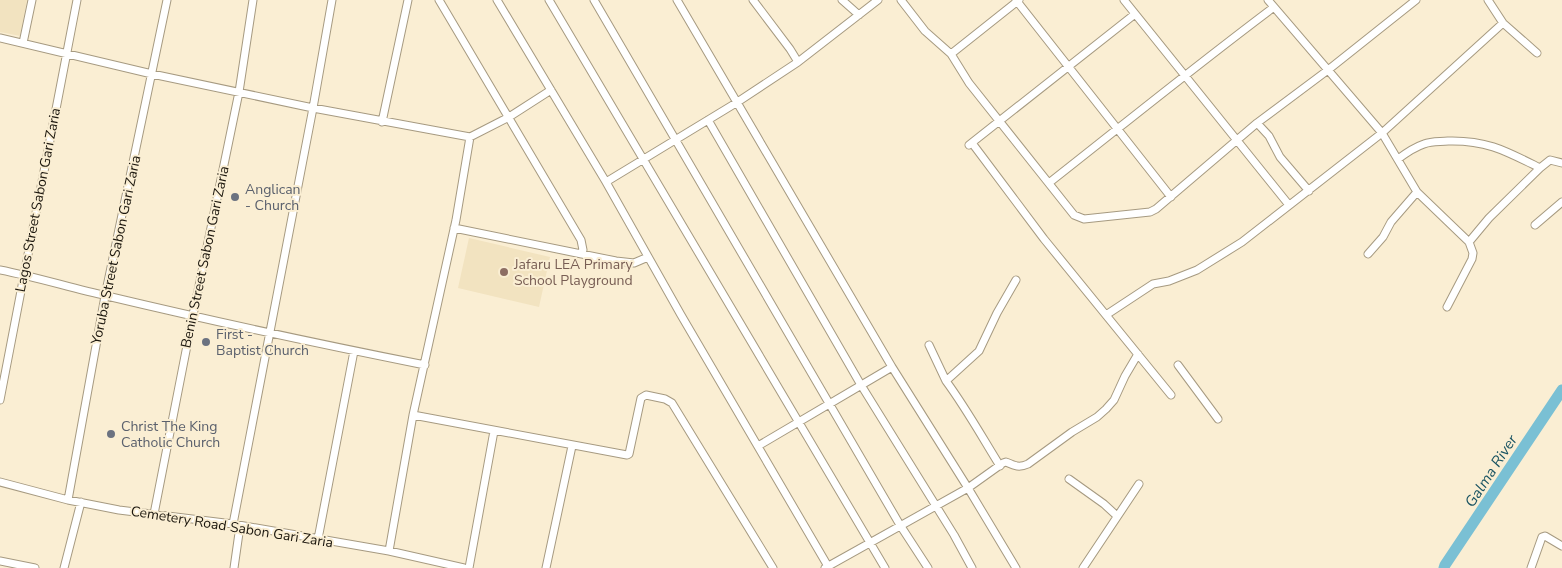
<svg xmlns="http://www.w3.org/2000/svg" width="1562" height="568" viewBox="0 0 1562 568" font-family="'Nunito Sans',sans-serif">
  <rect width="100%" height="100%" fill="#faeed3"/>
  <path fill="#f2e3c0" d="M0 0H27L20 36 0 32Z
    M469 238 550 257 539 307 458 288Z"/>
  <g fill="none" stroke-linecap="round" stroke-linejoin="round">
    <path stroke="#7ac0d4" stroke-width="11" d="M1444 568 1445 565 1562 390"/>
    <defs>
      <path id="minor" d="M439 0 581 240 583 250 581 253
        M497 0 606 182 681 315 829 568
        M549 0 885 568
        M594 0 900 525 928 568
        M677 0 892 367 968 488 1016 568
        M753 0 790 49 798 62
        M842 0 859 15
        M901 0 925 31 951 54 969 83 1074 215 1084 219 1150 212 1156 209 1257 123 1328 70 1416 0
        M1016 0 1171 197
        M1124 0 1289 205
        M1268 0 1382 133 1417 192 1469 242 1473 253 1472 259 1447 307
        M1488 0 1503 23 1537 53
        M0 38 152 74 313 108 470 137 509 117 551 90
        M23 43 32 0
        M951 54 1019 0
        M708 120 861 385 954 535 972 568
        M382 122 408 0
        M1257 123 1269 136 1280 157 1309 191
        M972 143 1044 239 1171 395
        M969 145 1135 14
        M1398 159C1406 153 1415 147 1424 144 1432 141 1440 142 1448 141 1487 140 1506 151 1540 168L1489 218 1469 242
        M1540 168 1550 160 1562 163
        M606 182 736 103 798 62 878 0
        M1049 183C1124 124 1198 64 1274 7
        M1535 225 1562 202
        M454 228 616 261 634 263 648 257
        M1368 254 1383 237 1391 222 1417 192
        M0 270C36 277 71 288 107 296 212 321 319 344 425 365
        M1106 315 1153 284 1169 281 1197 270 1242 242 1382 133 1503 23
        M929 345 946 381
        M1178 365 1218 419
        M0 400 77 0
        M413 415 627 455 629 454 641 398 646 395 665 399 672 403 773 568
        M758 446 892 367
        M1000 466C982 437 966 408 946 381L979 351 997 313 1016 280
        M1069 479 1104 504 1117 516
        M0 482 68 500 119 510 233 524 389 551 464 568
        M68 500 105 296 167 0
        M154 514 193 315 239 92 253 0
        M233 524 313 108 332 0
        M318 539 354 351
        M389 551 413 415 456 220 470 137
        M0 561 35 568
        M64 568 81 502
        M234 568 240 526
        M469 568 494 431
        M546 568 572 446
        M825 568 968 488 1003 463 1006 462C1015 466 1019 468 1028 464L1072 432 1097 417 1106 409 1114 400 1125 376 1138 354
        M1083 568 1139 484
        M1531 568 1542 537 1545 536 1562 546"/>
    </defs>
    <use href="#minor" stroke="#a69a81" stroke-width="9"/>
    <use href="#minor" stroke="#fff" stroke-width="7"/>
  </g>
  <g fill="#6b7280" stroke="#faeed3" stroke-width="2">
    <circle cx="235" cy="197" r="5"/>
    <circle cx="206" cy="342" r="5"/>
    <circle cx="111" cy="434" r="5"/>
  </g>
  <circle fill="#8d6e63" stroke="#faeed3" stroke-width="2" cx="504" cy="272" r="5"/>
  <g text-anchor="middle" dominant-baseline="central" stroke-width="4" stroke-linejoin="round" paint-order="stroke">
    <g font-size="14" fill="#5b616d" stroke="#faeed3" text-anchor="start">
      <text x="245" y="189">Anglican<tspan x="245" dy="16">- Church</tspan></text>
      <text x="216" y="334">First -<tspan x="216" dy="16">Baptist Church</tspan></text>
      <text x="121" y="426">Christ The King<tspan x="121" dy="16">Catholic Church</tspan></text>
    </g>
    <g font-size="14" fill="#1c170e" stroke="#faeed3">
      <text transform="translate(38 200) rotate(-79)">Lagos Street Sabon Gari Zaria</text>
      <text transform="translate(116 250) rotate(-78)">Yoruba Street Sabon Gari Zaria</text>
      <text transform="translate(205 257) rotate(-78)">Benin Street Sabon Gari Zaria</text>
      <text transform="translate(232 527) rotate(9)">Cemetery Road Sabon Gari Zaria</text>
    </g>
    <g font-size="14" fill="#785e54" stroke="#faeed3" text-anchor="start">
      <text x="514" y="264">Jafaru LEA Primary<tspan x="514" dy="16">School Playground</tspan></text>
    </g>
    <g font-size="15" font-style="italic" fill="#195362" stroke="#faeed3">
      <text transform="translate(1491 471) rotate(-57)">Galma River</text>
    </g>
  </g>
</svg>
